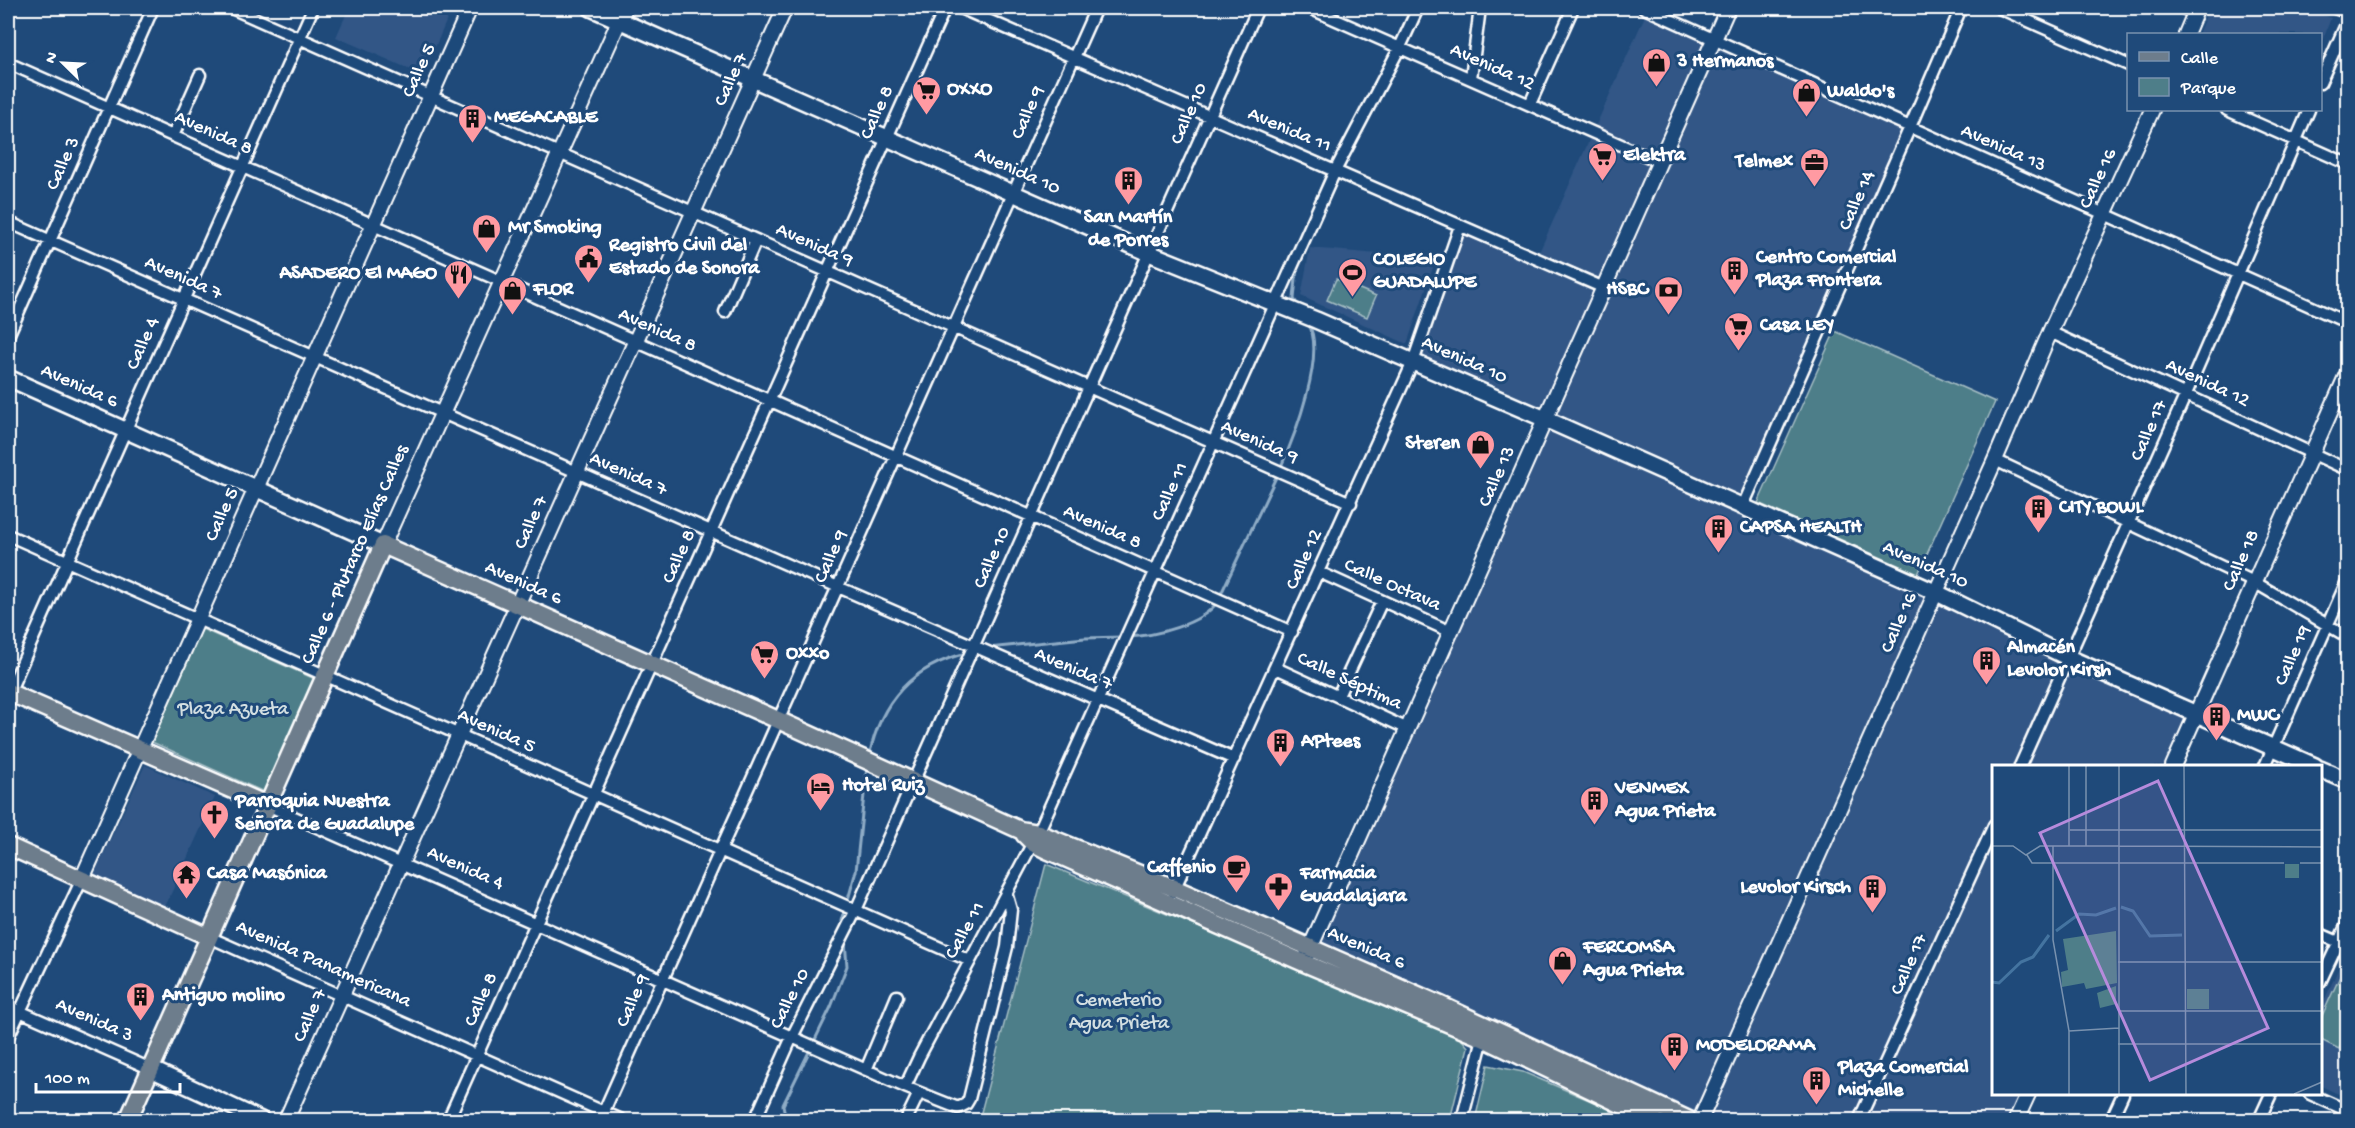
<svg xmlns="http://www.w3.org/2000/svg" width="2355" height="1128" viewBox="0 0 2355 1128" font-family="'Gochi Hand',sans-serif">
  <rect width="100%" height="100%" fill="#1f4a7a"/>
  <filter id="ink" filterUnits="userSpaceOnUse"><feTurbulence type="fractalNoise" baseFrequency=".0167" numOctaves="2"/><feDisplacementMap in="SourceGraphic" scale="12" xChannelSelector="R" yChannelSelector="G"/><feConvolveMatrix kernelMatrix="1 2 1 2 8 2 1 2 1" color-interpolation-filters="sRGB"/></filter>
  <g filter="url(#ink)">
    <path fill="#305686" d="M349 8H452L423 75 336 37Z
      M2209 8H2306L2331 18 2321 44 2320 34H2198Z
      M1648 9 1910 127 1742 508 1413 362 1460 226 1536 259Z
      M1310 248 1436 259 1407 344 1301 296Z
      M1545 428 2196 715 2172 766H1994V1094H2024L2012 1120H1704L1321 946Z
      M145 765 215 797 165 907 94 875Z
      M2343 958 2348 960 2347 1098 2321 1086V1008Z"/>
    <path fill="#4e7e89" stroke="#a6bec4" stroke-width="1.5" d="M1336 279 1376 296 1367 317 1327 300Z
      M1835 331 1995 402 1918 574 1758 503Z
      M202 629 315 679 264 792 152 742Z
      M1046 864 1457 1034 1468 1047 1450 1120H979Z
      M2342 972 2347 975V1031L2339 1049 2321 1040V1018Z
      M1488 1065 1523 1072 1608 1108 1620 1120H1475Z"/>
    <g fill="none" stroke-linecap="round" stroke-linejoin="round">
      <path stroke="#8facc6" stroke-width="3" d="M1313 207 1325 178
        M1297 267 1294 299 1299 307
        M1280 469C1294 438 1327 353 1308 323
        M1220 596 1277 475
        M1128 637C1154 636 1203 624 1217 602
        M988 648 1085 638 1122 637
        M869 757C880 702 912 666 967 653
        M843 928 842 921 856 871 867 766
        M786 1120 783 1105 831 1007 847 966 845 941"/>
      <defs>
        <path id="minor" d="M231 8 1351 503
          M960 8 1604 288
          M1309 8 1660 162
          M1644 8 2348 323
          M1999 8 2128 65
          M2183 8 2195 13
          M2335 8 2348 13
          M8 63 1292 632
          M1471 78 1480 8
          M2320 83 2348 20
          M1530 104 1573 8
          M2227 110 2348 164
          M173 136 200 75
          M8 222 838 587 1234 759
          M725 312 756 240
          M2050 332 2348 470
          M8 336 153 8
          M1995 460 2254 582 2348 637
          M1742 508 1910 127 1961 8
          M8 535 970 961
          M1319 572 1451 632
          M1276 668 1408 729
          M8 695 313 8
          M1338 696 1382 601
          M2020 766 2186 394 2309 110
          M2265 766 2348 579
          M267 805 905 1087 958 1108 966 1104 969 1099 1007 947 1011 910 1007 896
          M1173 892 1413 362 1460 226
          M2320 934 2348 946
          M209 937 622 1120
          M2320 982 2348 922
          M8 1006 151 1069
          M8 1037 82 879
          M866 1070 897 996
          M905 1087 919 1057 1038 833 1335 171 1400 47 1418 8
          M2310 1094 2348 1111
          M448 1120 945 8
          M600 1120 1096 8
          M755 1120 792 1037 856 910 1258 8
          M906 1120 919 1093
          M1462 1120 1484 1034
          M1859 1120 1994 825
          M2111 1120 2123 1094
          M2259 1120 2271 1094"/>
        <path id="tertiary" d="M2186 34 2197 8
          M383 545 625 8
          M2173 766 2348 372
          M82 879 470 8
          M1307 955 1728 8
          M286 1120 785 8
          M1700 1120 1995 460 2050 332 2152 110
          M2016 1120 2028 1094"/>
        <path id="secondary" d="M591 8 1149 253 1316 320 1545 419 1935 592 2069 658 2315 766
          M8 378 383 545
          M2320 769 2348 781
          M151 1069 261 1120"/>
        <path id="primary" d="M8 692 267 805
          M1024 834 1033 843 1049 851 1304 963 1483 1038 1654 1120
          M8 846 209 937
          M128 1120 383 545 778 720 1020 830 1038 833 1174 888 1441 1005 1689 1120"/>
      </defs>
      <use href="#minor" stroke="#fff" stroke-width="15"/>
      <use href="#tertiary" stroke="#fff" stroke-width="18"/>
      <use href="#secondary" stroke="#fff" stroke-width="20"/>
      <use href="#primary" stroke="#fff" stroke-width="21"/>
      <use href="#minor" stroke="#1f4a7a" stroke-width="10"/>
      <use href="#tertiary" stroke="#1f4a7a" stroke-width="14"/>
      <use href="#secondary" stroke="#1f4a7a" stroke-width="15"/>
      <use href="#primary" stroke="#6d7d8c" stroke-width="16"/>
    </g>
  </g>
  <defs>
    <symbol id="shop-pin" viewBox="-11 -11 22 30"><path d="M0 17L-7.5 6A9.5 9.5 0 1 1 7.5 6Z" fill="#ff9aa2" stroke="#1f4a7a"/><path d="M-5-2.5h2.3a2.7 3.5 0 0 1 5.4 0H5L5.5 6h-11ZM-1.5-2.5h3a1.5 2.3 0 0 0-3 0Z" fill="#111"/></symbol>
    <symbol id="supermarket-pin" viewBox="-11 -11 22 30"><path d="M0 17L-7.5 6A9.5 9.5 0 1 1 7.5 6Z" fill="#ff9aa2" stroke="#1f4a7a"/><path d="M-6-5.5h2.5l.6 2H6L4.5 2H-2.5L-4.4-4H-6ZM-1.5 3.2a1.3 1.3 0 1 0 .1 0ZM3 3.2a1.3 1.3 0 1 0 .1 0Z" fill="#111"/></symbol>
    <symbol id="building-pin" viewBox="-11 -11 22 30"><path d="M0 17L-7.5 6A9.5 9.5 0 1 1 7.5 6Z" fill="#ff9aa2" stroke="#1f4a7a"/><path d="M-4-6H4V6H1V3H-1V6H-4ZM-2.5-4.3h1.7v1.8h-1.7ZM.8-4.3h1.7v1.8H.8ZM-2.5-1h1.7V.8h-1.7ZM.8-1h1.7V.8H.8Z" fill="#111"/></symbol>
    <symbol id="office-pin" viewBox="-11 -11 22 30"><path d="M0 17L-7.5 6A9.5 9.5 0 1 1 7.5 6Z" fill="#ff9aa2" stroke="#1f4a7a"/><path d="M-6-3h4V-5.5h4V-3h4V5H-6ZM-1-4.5V-3h2v-1.5ZM-6 0V1H6V0Z" fill="#111"/></symbol>
    <symbol id="civic-pin" viewBox="-11 -11 22 30"><path d="M0 17L-7.5 6A9.5 9.5 0 1 1 7.5 6Z" fill="#ff9aa2" stroke="#1f4a7a"/><path d="M-.6-6.5H3V-4.5H.6V-3L4-1V1h2V6H-6V1h2V-1L-.6-3ZM-1.2 2.5V6h2.4V2.5Z" fill="#111"/></symbol>
    <symbol id="stadium-pin" viewBox="-11 -11 22 30"><path d="M0 17L-7.5 6A9.5 9.5 0 1 1 7.5 6Z" fill="#ff9aa2" stroke="#1f4a7a"/><path d="M0-5a6.5 5 0 1 0 0 10a6.5 5 0 1 0 0-10ZM-3.5-1.8h7v3.6h-7Z" fill="#111"/></symbol>
    <symbol id="restaurant-pin" viewBox="-11 -11 22 30"><path d="M0 17L-7.5 6A9.5 9.5 0 1 1 7.5 6Z" fill="#ff9aa2" stroke="#1f4a7a"/><path d="M-5-6h1v4h1v-4h1v4h1v-4h1v5L-1.5 .5V6h-2V.5L-5-1ZM5-6V6H3V1.5H1.5Q1.5-4 5-6Z" fill="#111"/></symbol>
    <symbol id="bank-pin" viewBox="-11 -11 22 30"><path d="M0 17L-7.5 6A9.5 9.5 0 1 1 7.5 6Z" fill="#ff9aa2" stroke="#1f4a7a"/><path d="M-6-4H6V4H-6ZM0-2.3a2.3 2.3 0 1 0 0 4.6a2.3 2.3 0 1 0 0-4.6Z" fill="#111"/></symbol>
    <symbol id="hotel-pin" viewBox="-11 -11 22 30"><path d="M0 17L-7.5 6A9.5 9.5 0 1 1 7.5 6Z" fill="#ff9aa2" stroke="#1f4a7a"/><path d="M-6-4.5h1.5V1H6V5H4.5V3h-9V5H-6ZM-4 0a1.8 1.8 0 1 1 3.6 0ZM.5 0V-2.5h3Q6-2.5 6 0Z" fill="#111"/></symbol>
    <symbol id="church-pin" viewBox="-11 -11 22 30"><path d="M0 17L-7.5 6A9.5 9.5 0 1 1 7.5 6Z" fill="#ff9aa2" stroke="#1f4a7a"/><path d="M-1.2-6h2.4v3.5h3.3v2.4h-3.3V6h-2.4V-.1h-3.3v-2.4h3.3Z" fill="#111"/></symbol>
    <symbol id="cafe-pin" viewBox="-11 -11 22 30"><path d="M0 17L-7.5 6A9.5 9.5 0 1 1 7.5 6Z" fill="#ff9aa2" stroke="#1f4a7a"/><path d="M-5.5-4.5H6V0H3Q3 3.5 0 3.5H-2.5Q-5.5 3.5-5.5 0ZM3-3.2v2h1.7v-2ZM-6 4.5H4V6H-6Z" fill="#111"/></symbol>
    <symbol id="temple-pin" viewBox="-11 -11 22 30"><path d="M0 17L-7.5 6A9.5 9.5 0 1 1 7.5 6Z" fill="#ff9aa2" stroke="#1f4a7a"/><path d="M0-6L5-2H3V0L6.5 2.5H4V6H1.5V3h-3V6H-4V2.5H-6.5L-3 0V-2H-5Z" fill="#111"/></symbol>
    <symbol id="pharmacy-pin" viewBox="-11 -11 22 30"><path d="M0 17L-7.5 6A9.5 9.5 0 1 1 7.5 6Z" fill="#ff9aa2" stroke="#1f4a7a"/><path d="M-2-6h4v4h4v4h-4v4h-4v-4h-4v-4h4Z" fill="#111"/></symbol>
  </defs>
  <g fill-rule="evenodd">
    <use href="#shop-pin" x="1640" y="46" width="33" height="45"/>
    <use href="#supermarket-pin" x="910" y="74" width="33" height="45"/>
    <use href="#shop-pin" x="1790" y="76" width="33" height="45"/>
    <use href="#building-pin" x="456" y="102" width="33" height="45"/>
    <use href="#supermarket-pin" x="1586" y="140" width="33" height="45"/>
    <use href="#office-pin" x="1798" y="146" width="33" height="45"/>
    <use href="#building-pin" x="1112" y="164" width="33" height="45"/>
    <use href="#shop-pin" x="470" y="212" width="33" height="45"/>
    <use href="#civic-pin" x="572" y="242" width="33" height="45"/>
    <use href="#building-pin" x="1718" y="254" width="33" height="45"/>
    <use href="#stadium-pin" x="1336" y="256" width="33" height="45"/>
    <use href="#restaurant-pin" x="442" y="258" width="33" height="45"/>
    <use href="#shop-pin" x="496" y="274" width="33" height="45"/>
    <use href="#bank-pin" x="1652" y="274" width="33" height="45"/>
    <use href="#supermarket-pin" x="1722" y="310" width="33" height="45"/>
    <use href="#shop-pin" x="1464" y="428" width="33" height="45"/>
    <use href="#building-pin" x="2022" y="492" width="33" height="45"/>
    <use href="#building-pin" x="1702" y="512" width="33" height="45"/>
    <use href="#supermarket-pin" x="748" y="638" width="33" height="45"/>
    <use href="#building-pin" x="1970" y="644" width="33" height="45"/>
    <use href="#building-pin" x="2200" y="700" width="33" height="45"/>
    <use href="#building-pin" x="1264" y="726" width="33" height="45"/>
    <use href="#hotel-pin" x="804" y="770" width="33" height="45"/>
    <use href="#building-pin" x="1578" y="784" width="33" height="45"/>
    <use href="#church-pin" x="198" y="798" width="33" height="45"/>
    <use href="#cafe-pin" x="1220" y="852" width="33" height="45"/>
    <use href="#temple-pin" x="170" y="858" width="33" height="45"/>
    <use href="#pharmacy-pin" x="1262" y="870" width="33" height="45"/>
    <use href="#building-pin" x="1856" y="872" width="33" height="45"/>
    <use href="#shop-pin" x="1546" y="944" width="33" height="45"/>
    <use href="#building-pin" x="124" y="980" width="33" height="45"/>
    <use href="#building-pin" x="1658" y="1030" width="33" height="45"/>
    <use href="#building-pin" x="1800" y="1064" width="33" height="45"/>
  </g>
  <g text-anchor="middle" dominant-baseline="central" stroke-width="6" stroke-linejoin="round" paint-order="stroke">
    <g font-size="20" font-weight="bold" fill="#fff" stroke="#1f4a7a" text-anchor="start">
      <text x="1677" y="62">3 Hermanos</text>
      <text x="947" y="90">OXXO</text>
      <text x="1827" y="92">Waldo's</text>
      <text x="494" y="118">MEGACABLE</text>
      <text x="1623" y="156">Elektra</text>
      <text x="1793" y="162" text-anchor="end">Telmex</text>
      <text x="1128" y="218" text-anchor="middle">San Martín<tspan x="1128" dy="23">de Porres</tspan></text>
      <text x="508" y="228">Mr Smoking</text>
      <text x="609" y="246">Registro Civil del<tspan x="609" dy="23">Estado de Sonora</tspan></text>
      <text x="1756" y="258">Centro Comercial<tspan x="1756" dy="23">Plaza Frontera</tspan></text>
      <text x="1373" y="260">COLEGIO<tspan x="1373" dy="23">GUADALUPE</tspan></text>
      <text x="437" y="274" text-anchor="end">ASADERO El MAGO</text>
      <text x="533" y="290">FLOR</text>
      <text x="1648" y="290" text-anchor="end">HSBC</text>
      <text x="1760" y="326">Casa LEY</text>
      <text x="1460" y="444" text-anchor="end">Steren</text>
      <text x="2059" y="508">CITY BOWL</text>
      <text x="1740" y="528">CAPSA HEALTH</text>
      <text x="2007" y="648">Almacén<tspan x="2007" dy="23">Levolor Kirsh</tspan></text>
      <text x="786" y="654">Oxxo</text>
      <text x="2237" y="716">MWC</text>
      <text x="1301" y="742">APtees</text>
      <text x="842" y="786">Hotel Ruiz</text>
      <text x="1615" y="789">VENMEX<tspan x="1615" dy="23">Agua Prieta</tspan></text>
      <text x="235" y="802">Parroquia Nuestra<tspan x="235" dy="23">Señora de Guadalupe</tspan></text>
      <text x="1216" y="868" text-anchor="end">Caffenio</text>
      <text x="207" y="874">Casa Masónica</text>
      <text x="1300" y="874">Farmacia<tspan x="1300" dy="23">Guadalajara</tspan></text>
      <text x="1851" y="888" text-anchor="end">Levolor Kirsch</text>
      <text x="1583" y="948">FERCOMSA<tspan x="1583" dy="23">Agua Prieta</tspan></text>
      <text x="162" y="996">Antiguo molino</text>
      <text x="1696" y="1046">MODELORAMA</text>
      <text x="1838" y="1068">Plaza Comercial<tspan x="1838" dy="23">Michelle</tspan></text>
    </g>
    <g font-size="20" fill="#fff" stroke="#1f4a7a">
      <text transform="translate(1492 68) rotate(24)">Avenida 12</text>
      <text transform="translate(420 71) rotate(-66)">Calle 5</text>
      <text transform="translate(732 80) rotate(-66)">Calle 7</text>
      <text transform="translate(878 113) rotate(-66)">Calle 8</text>
      <text transform="translate(1029 113) rotate(-66)">Calle 9</text>
      <text transform="translate(1190 114) rotate(-66)">Calle 10</text>
      <text transform="translate(1289 131) rotate(23)">Avenida 11</text>
      <text transform="translate(213 134) rotate(24)">Avenida 8</text>
      <text transform="translate(2003 149) rotate(24)">Avenida 13</text>
      <text transform="translate(64 164) rotate(-66)">Calle 3</text>
      <text transform="translate(1017 172) rotate(24)">Avenida 10</text>
      <text transform="translate(2099 179) rotate(-65)">Calle 16</text>
      <text transform="translate(1858 201) rotate(-66)">Calle 14</text>
      <text transform="translate(814 246) rotate(24)">Avenida 9</text>
      <text transform="translate(183 279) rotate(24)">Avenida 7</text>
      <text transform="translate(657 331) rotate(24)">Avenida 8</text>
      <text transform="translate(144 344) rotate(-66)">Calle 4</text>
      <text transform="translate(1464 361) rotate(24)">Avenida 10</text>
      <text transform="translate(2207 384) rotate(25)">Avenida 12</text>
      <text transform="translate(79 387) rotate(24)">Avenida 6</text>
      <text transform="translate(2150 431) rotate(-66)">Calle 17</text>
      <text transform="translate(1259 443) rotate(24)">Avenida 9</text>
      <text transform="translate(628 475) rotate(24)">Avenida 7</text>
      <text transform="translate(1498 477) rotate(-66)">Calle 13</text>
      <text transform="translate(1171 492) rotate(-65)">Calle 11</text>
      <text transform="translate(223 515) rotate(-66)">Calle 5</text>
      <text transform="translate(532 523) rotate(-66)">Calle 7</text>
      <text transform="translate(1102 528) rotate(24)">Avenida 8</text>
      <text transform="translate(356 555) rotate(-66)">Calle 6 - Plutarco Elías Calles</text>
      <text transform="translate(680 557) rotate(-66)">Calle 8</text>
      <text transform="translate(832 557) rotate(-66)">Calle 9</text>
      <text transform="translate(993 558) rotate(-66)">Calle 10</text>
      <text transform="translate(1305 560) rotate(-66)">Calle 12</text>
      <text transform="translate(2242 561) rotate(-66)">Calle 18</text>
      <text transform="translate(1925 566) rotate(24)">Avenida 10</text>
      <text transform="translate(523 584) rotate(24)">Avenida 6</text>
      <text transform="translate(1392 586) rotate(24)">Calle Octava</text>
      <text transform="translate(1900 623) rotate(-66)">Calle 16</text>
      <text transform="translate(2294 656) rotate(-66)">Calle 19</text>
      <text transform="translate(1073 670) rotate(23)">Avenida 7</text>
      <text transform="translate(1349 682) rotate(25)">Calle Séptima</text>
      <text transform="translate(496 732) rotate(24)">Avenida 5</text>
      <text transform="translate(465 869) rotate(24)">Avenida 4</text>
      <text transform="translate(966 931) rotate(-61)">Calle 11</text>
      <text transform="translate(1366 949) rotate(23)">Avenida 6</text>
      <text transform="translate(323 965) rotate(24)">Avenida Panamericana</text>
      <text transform="translate(1910 965) rotate(-66)">Calle 17</text>
      <text transform="translate(791 999) rotate(-63)">Calle 10</text>
      <text transform="translate(482 1000) rotate(-66)">Calle 8</text>
      <text transform="translate(634 1001) rotate(-66)">Calle 9</text>
      <text transform="translate(311 1016) rotate(-66)">Calle 7</text>
      <text transform="translate(94 1021) rotate(24)">Avenida 3</text>
    </g>
    <g font-size="20" fill="#d3dfe2" stroke="#1f4a7a">
      <text x="233" y="710">Plaza Azueta</text>
      <text x="1119" y="1001">Cemeterio<tspan x="1119" dy="23">Agua Prieta</tspan></text>
    </g>
  </g>
  <g transform="translate(1992 765)">
    <rect width="330" height="330" fill="#1f4a7a"/>
    <path d="M293 99H307V113H293ZM124 166 125 218 94 224 92 218 70 222 69 207 76 205 71 174ZM124 221V239L108 243 105 228ZM195 224H217V244H195Z" fill="#4e7e89"/>
    <path fill="none" stroke="#4474a0" stroke-width="3" d="M129 142 141 146 158 171 190 170M64 166 87 149 104 150 124 143M0 217 7 218 29 197 41 192 57 170"/>
    <path fill="none" stroke="#7992af" stroke-width="1.5" d="M77 1V81M94 1V81M192 1 194 329M78 65H330M0 81H21L34 90 48 81H127M61 81V175L77 266V329M127 81 330 82M35 90 40 98H292M308 98H330M126 197H330M126 246H330M77 266 127 263M126 279H330M127 329V1M302 329 330 317"/>
    <path fill="#b68bdc" fill-opacity="0.15" stroke="#b68bdc" stroke-width="3" d="M166 16 276 263 158 315 48 68Z"/>
    <rect width="330" height="330" fill="none" stroke="#fff" stroke-width="3"/>
  </g>
  <rect width="2355" height="1128" fill="none" stroke="#1f4a7a" stroke-width="30"/>
  <rect x="15" y="15" width="2325" height="1098" fill="none" stroke="#fff" stroke-width="2" filter="url(#ink)"/>
  <rect x="2127" y="33" width="195" height="78" fill="#1f4a7a" stroke="#7992af" stroke-width="1.5"/>
  <rect x="2139" y="52" width="30" height="9" fill="#6d7d8c" stroke="#7992af" stroke-width="1.5"/>
  <text x="2181" y="63" font-size="18" fill="#ffffff">Calle</text>
  <rect x="2139" y="78" width="30" height="18" fill="#4e7e89" stroke="#7992af" stroke-width="1.5"/>
  <text x="2181" y="93" font-size="18" fill="#ffffff">Parque</text>
  <g transform="translate(63 63) rotate(294)" stroke="#1f4a7a" stroke-width="4.5" paint-order="stroke">
  <path d="M0-4.5L10 22L0 15L-10 22Z" fill="#ffffff"/>
  <text y="-9" font-size="16" font-weight="bold" text-anchor="middle" fill="#ffffff">N</text>
  </g>
  <path d="M36 1083v9h144v-9" fill="none" stroke="#ffffff" stroke-width="3"/>
  <text x="45" y="1083" font-size="18" fill="#ffffff" stroke="#1f4a7a" stroke-width="4.5" paint-order="stroke">100 m</text>
</svg>
